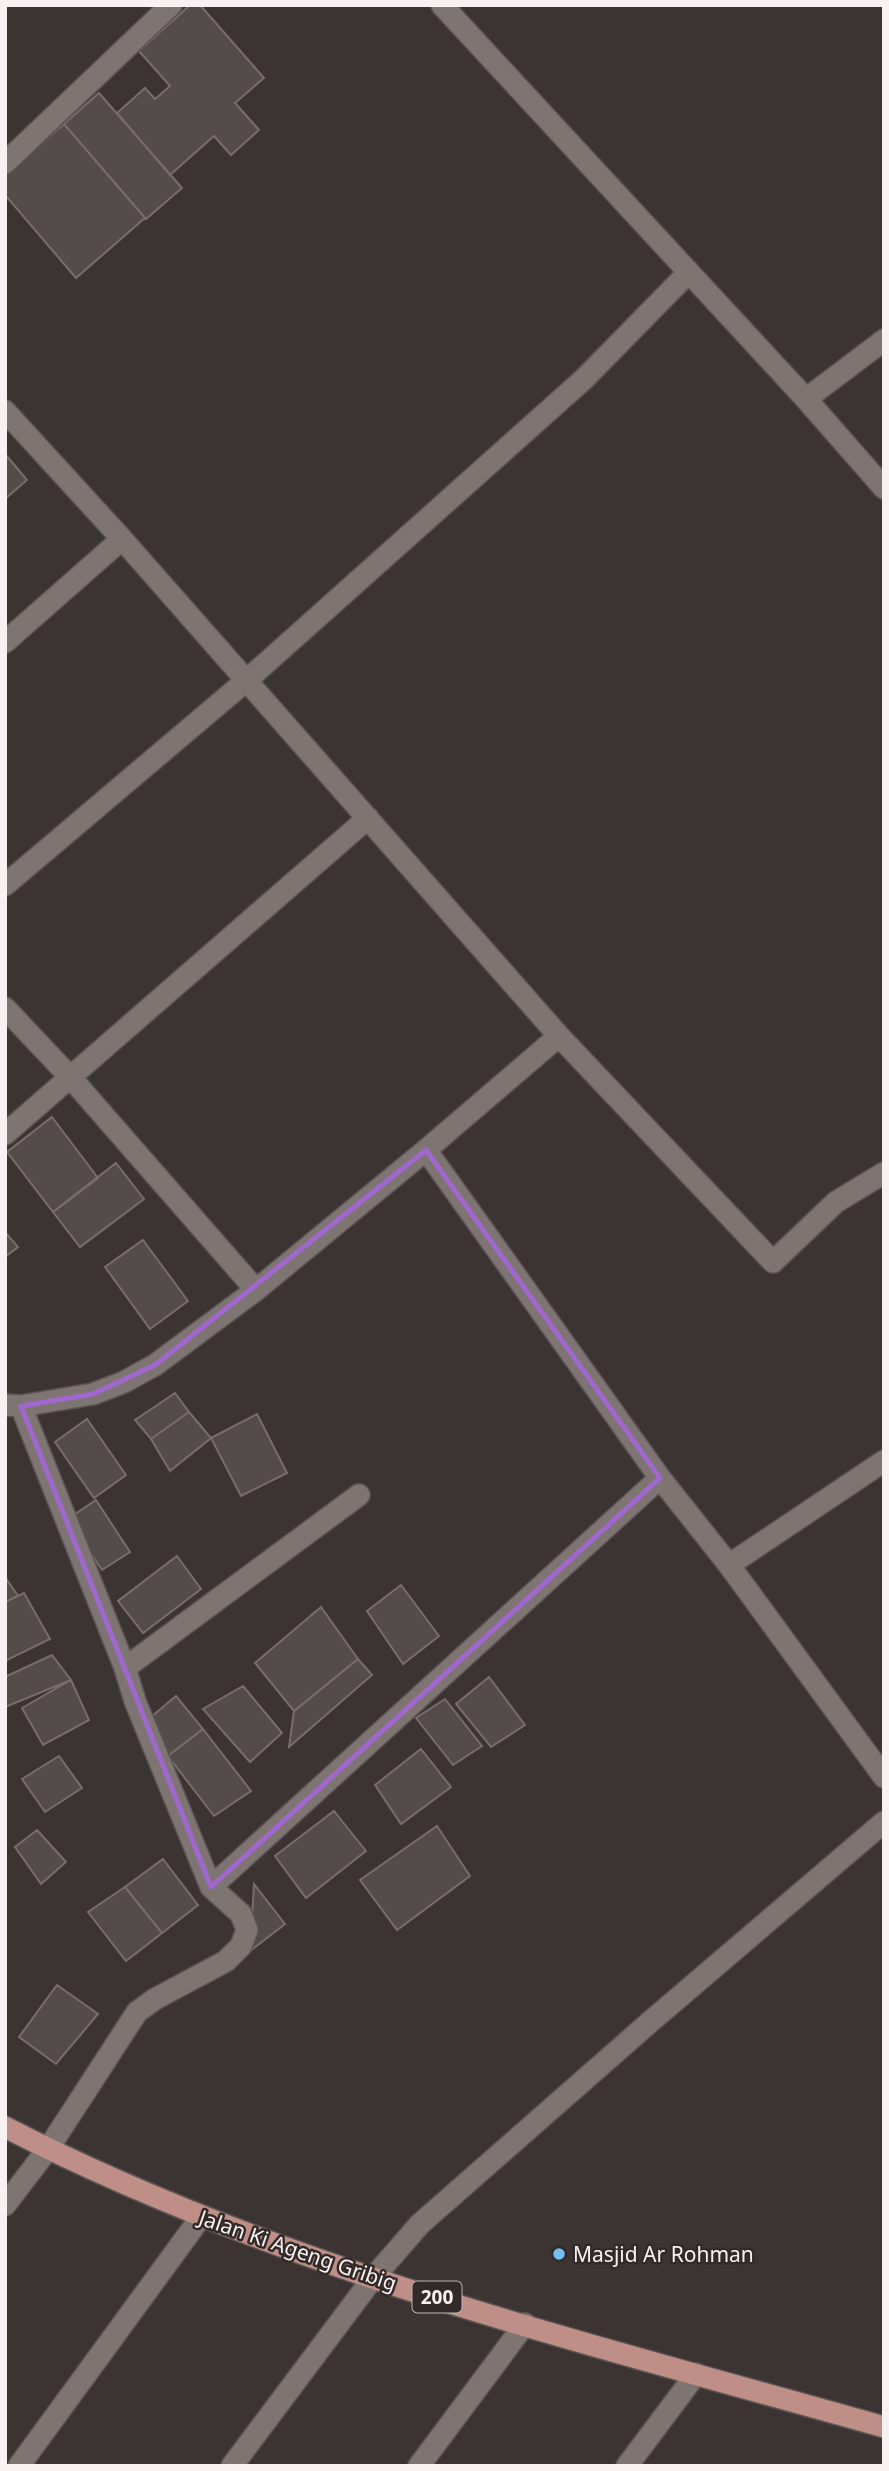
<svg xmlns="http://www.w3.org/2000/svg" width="889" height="2471" viewBox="0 0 889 2471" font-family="'Noto Sans',sans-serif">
  <rect width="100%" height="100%" fill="#3c3433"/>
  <path fill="#544c4a" stroke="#776e6c" stroke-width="2" d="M190 5H200L264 78 235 103 259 130 231 155 214 136 170 175 117 113 145 88 155 99 170 86 139 51Z
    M99 93 182 188 146 219 64 124Z
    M64 124 145 218 76 278 5 195V174Z
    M5 454 27 480 5 499Z
    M52 1117 98 1178 53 1212 7 1152Z
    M116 1163 144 1199 80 1247 53 1212Z
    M5 1232 18 1247 5 1257Z
    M143 1240 188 1301 150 1329 105 1267Z
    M175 1393 189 1412 151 1439 135 1420Z
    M189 1412 211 1438 170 1471 151 1439Z
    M257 1414 287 1473 241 1496 211 1438Z
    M87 1419 126 1475 94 1498 55 1442Z
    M96 1500 130 1552 102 1570 68 1519Z
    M177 1556 201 1589 143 1633 118 1601Z
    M5 1577 18 1596 5 1602Z
    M401 1585 439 1636 403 1664 367 1611Z
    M24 1593 50 1639 5 1661V1602Z
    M321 1607 358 1659 294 1711 255 1663Z
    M52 1655 71 1680 5 1707V1677Z
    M358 1659 372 1675 289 1747 294 1711Z
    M489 1677 525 1725 491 1747 456 1704Z
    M71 1680 89 1720 43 1745 22 1708Z
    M243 1686 282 1733 250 1762 203 1709Z
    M176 1696 203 1729 168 1756 151 1717Z
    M445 1699 482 1746 453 1765 416 1718Z
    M203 1729 251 1791 214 1816 168 1756Z
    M421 1749 451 1787 401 1824 375 1785Z
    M59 1756 82 1788 45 1812 22 1779Z
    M334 1811 366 1851 306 1898 275 1856Z
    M437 1826 470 1876 397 1930 360 1880Z
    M37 1830 66 1862 41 1884 15 1847Z
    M163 1859 198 1905 162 1933 125 1887Z
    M254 1884 285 1924 250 1951Z
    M125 1887 162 1933 126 1961 88 1912Z
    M57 1985 98 2014 56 2064 19 2037Z"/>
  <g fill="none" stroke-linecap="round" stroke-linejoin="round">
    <defs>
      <path id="minor" d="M442 5 806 399 884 488
        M5 163 171 5
        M806 399 884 340
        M5 411 122 539 559 1036 773 1262 836 1202 884 1173
        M5 642 122 539
        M5 885 247 680 584 379 689 272
        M5 1008 71 1078 256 1290
        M5 1134 368 818
        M426 1150 660 1478 729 1565 884 1777
        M5 1405 21 1406 93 1394 124 1382 155 1365 256 1290 426 1150 559 1036
        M729 1565 884 1461
        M125 1668 359 1495
        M211 1887 660 1478
        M5 2205 48 2149 137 2012 155 1999 226 1961 241 1946 247 1930 241 1914 211 1887 135 1701 125 1668 21 1406
        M19 2466 201 2217
        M232 2466 373 2278 420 2224 650 2022 884 1822
        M419 2466 525 2324
        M627 2466 696 2374"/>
      <path id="major" d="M5 2127C281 2269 587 2343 884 2427"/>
    </defs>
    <use href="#minor" stroke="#5a5452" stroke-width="24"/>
    <use href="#major" stroke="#5a5452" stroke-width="24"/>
    <use href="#minor" stroke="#7e7573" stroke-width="21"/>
    <use href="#major" stroke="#bf8e86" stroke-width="21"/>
  </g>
  <path fill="none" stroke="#a067ce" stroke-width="5" stroke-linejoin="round" d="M426 1150 660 1478 211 1887 21 1406 93 1394 155 1365Z"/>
  <circle fill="#72c1f5" stroke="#312a29" stroke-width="2.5" cx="559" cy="2254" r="7"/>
  <g text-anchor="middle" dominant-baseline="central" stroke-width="5" stroke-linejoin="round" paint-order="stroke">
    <rect fill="#312a29" stroke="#bcb6b5" stroke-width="2" x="412.5" y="2281.5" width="49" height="31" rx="5"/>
    <g font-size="19" font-weight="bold" fill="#f7f2f1">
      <text x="437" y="2297">200</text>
    </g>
    <g font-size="21" fill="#f7f2f1" stroke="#312a29">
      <text transform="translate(298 2250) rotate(19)">Jalan Ki Ageng Gribig</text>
    </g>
    <g font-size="21" fill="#f7f2f1" stroke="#312a29" text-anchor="start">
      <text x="573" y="2254">Masjid Ar Rohman</text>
    </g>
  </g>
  <rect width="889" height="2471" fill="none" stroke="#f7f2f1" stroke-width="14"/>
</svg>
